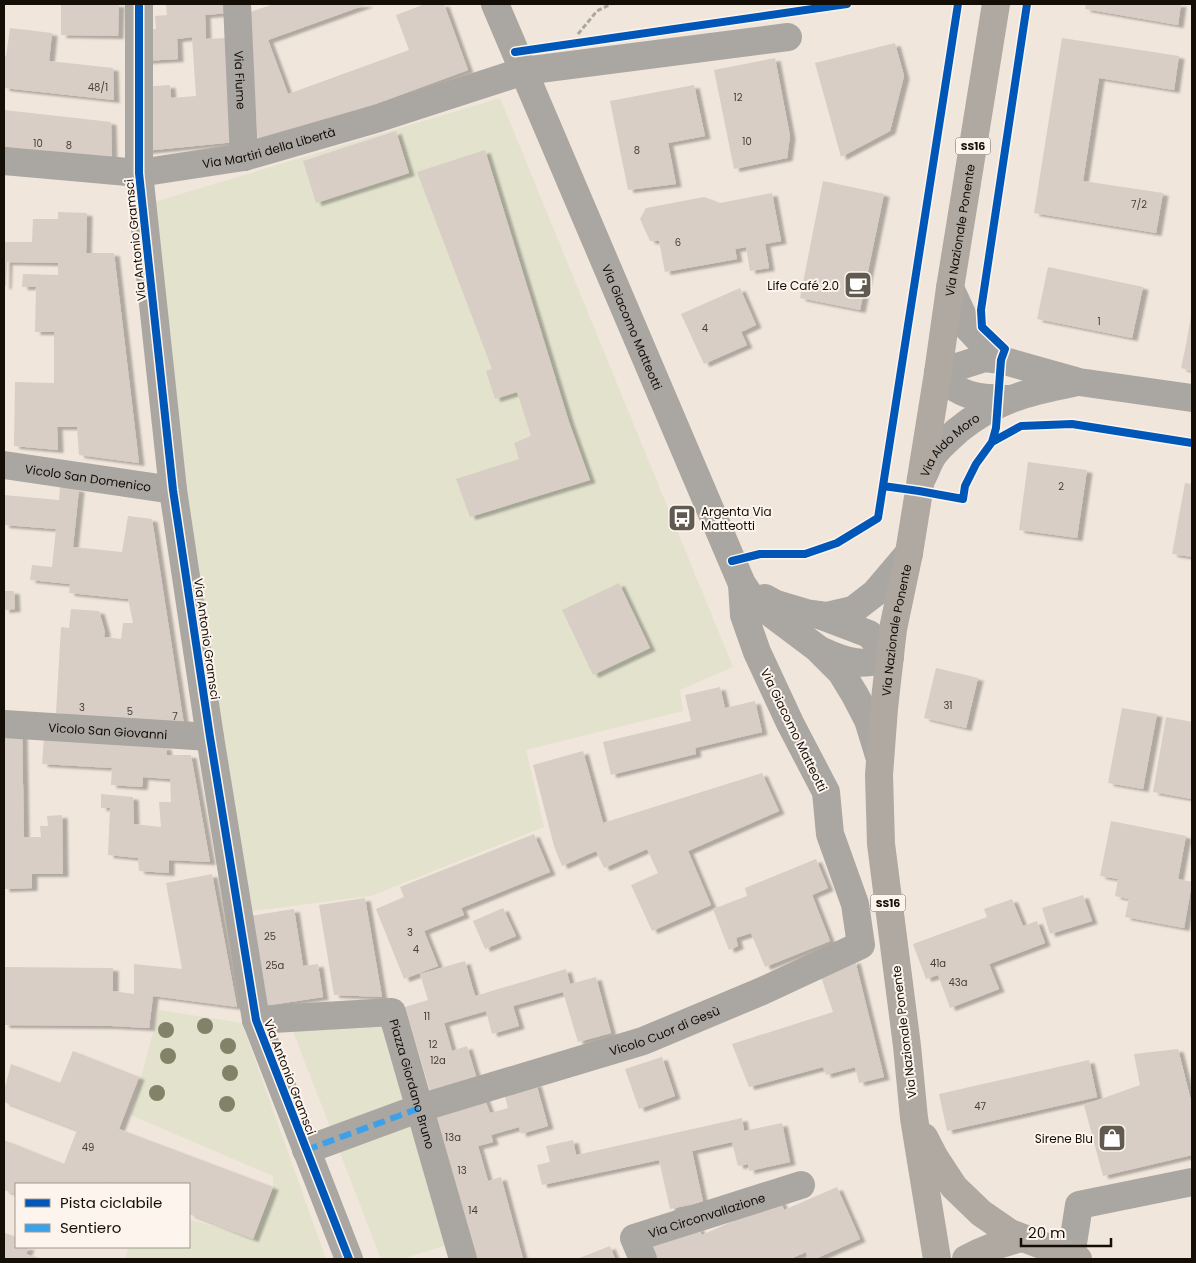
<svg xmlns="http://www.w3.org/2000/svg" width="1196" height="1263" viewBox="0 0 1196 1263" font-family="Poppins,sans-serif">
  <defs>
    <filter id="shadow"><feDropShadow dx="5.5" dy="3" stdDeviation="1" flood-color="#0004"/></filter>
  </defs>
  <rect width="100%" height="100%" fill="#f0e6db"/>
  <path fill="#e2e2cd" d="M500 98 733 667 680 690 683 711 526 750 544 827 371 896 245 912 184 491 151 203Z
    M159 1010 242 1023 326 1259H125L129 1247H189V1219L253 1238 273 1187V1176L131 1115Z
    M386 1025 450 1244 402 1259H381L293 1031Z"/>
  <path fill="#d8cec5" filter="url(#shadow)" d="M61 4H119L118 36 61 35Z
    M166 4H228V13L205 15 206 39 226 38 235 142 144 151 139 87 170 85 171 98 196 96 192 37 177 39 178 59 143 61V30L156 29 155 16 167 15Z
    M274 4H368L268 40 288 94 409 50 396 15 425 4H444L468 70 258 147 250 12Z
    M1086 4H1181L1178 25 1085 9Z
    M10 28 52 33 49 61 113 68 114 100 4 88V56H6Z
    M1062 38 1179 56 1174 90 1099 78 1083 181 1163 193 1156 233 1034 213Z
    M895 43 904 76 890 131 841 157 815 63Z
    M775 58 790 136 787 158 734 169 714 70Z
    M694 85 705 136 668 143 676 184 628 190 610 101Z
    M4 110 111 122 112 159 4 148Z
    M396 131 409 173 316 203 303 161Z
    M485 150 569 422 590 480 470 517 456 479 519 459 514 443 531 436 517 392 495 399 486 371 492 369 417 172Z
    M823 181 884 194 860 310 800 298Z
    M772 193 781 241 765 244 769 268 750 271 746 247 735 249 737 259 665 272 659 241H650L640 219 646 208 704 197 720 203Z
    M58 212 87 213 86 253H114L139 463 79 455 77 427H57L58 450 14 446 15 382 54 383V332H35L36 287H22L23 274 58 275V263L7 262 6 286H4V242H32L33 219H58Z
    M1048 267 1143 287 1132 338 1037 319Z
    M740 288 756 325 741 332 747 345 704 364 681 314Z
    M1191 316H1192V371L1181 368 1186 345Z
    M1028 462 1087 470 1077 538 1019 530Z
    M1185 483 1192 484V557L1172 554Z
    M60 487 79 489 73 547 122 552 128 516 152 519 184 725 56 713 61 627 69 628 71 609 99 611 105 632 104 637 121 639 123 623H133L128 599 69 593 70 584 30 580 32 565 52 567 56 529 4 525V495L59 500Z
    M619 583 650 648 593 675 562 610Z
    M4 591H14L15 609 4 610Z
    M936 668 978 678 966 728 924 718Z
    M720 687 725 708 755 701 762 732 695 748 696 754 611 775 603 742 691 721 685 695Z
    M1122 708 1157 714 1143 789 1108 783Z
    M1166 717 1192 722V799L1153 792Z
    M22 730 24 837H41L40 826H48L47 816 62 815 63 874H32V888L4 889V731Z
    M44 738 166 747 167 755H191L210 862 169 860V873L139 871 138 858 108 855 110 808H101V794L133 797 134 824 161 827 159 802H171L170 779 143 777 142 787 111 785 112 768 42 764Z
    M583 751 603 823 762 773 779 811 688 851 711 905 652 931 631 885 658 873 647 849 604 868 596 851 562 866 554 846 533 765Z
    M1111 821 1186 836 1178 879 1192 882V883L1184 928 1125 917 1129 899 1115 896 1118 879 1100 876Z
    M534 834 550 872 461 908 464 915 424 931 438 966 404 979 376 909 404 897 400 887Z
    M816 859 828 888 812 895 830 941 765 967 751 933 736 938 738 946 729 950 713 909 747 896 745 888Z
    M212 874 237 1007 153 996 149 1028 112 1026 4 1025V967L113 968V991L134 994V964L182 969 166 883Z
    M1083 895 1092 921 1050 934 1042 908Z
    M365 898 382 997 334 995 319 905Z
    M1012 899 1023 926 1037 921 1045 943 989 964 999 989 950 1008 938 975 926 979 913 944 987 917 984 909Z
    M503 908 516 936 485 949 473 921Z
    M294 909 303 966 318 964 323 997 264 1006 250 916Z
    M855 960 884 1077 859 1083 855 1067 826 1075 823 1067 749 1087 732 1044 833 1012 820 974Z
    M465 961 475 996 566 969 570 984 596 977 611 1033 578 1042 563 992 513 1006 519 1026 492 1034 486 1011 444 1023 452 1051 467 1046 477 1079 430 1091 405 1007 428 1000 420 974Z
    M1178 1049 1192 1105V1155L1103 1176 1084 1105 1140 1085 1134 1054Z
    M73 1051 139 1077 119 1129 273 1187 253 1239 189 1214V1184H111L106 1182V1184H16V1194L4 1190V1140L64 1164 77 1130 4 1102V1091L11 1064 60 1083Z
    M662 1057 675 1096 639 1109 625 1069Z
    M1089 1060 1097 1097 947 1131 939 1094Z
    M536 1083 548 1126 521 1134 519 1127 491 1135 493 1142 478 1146 488 1181 501 1177 523 1259H470L429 1116 484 1097 490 1113 508 1108 504 1092Z
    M742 1118 744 1131 782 1123 790 1162 749 1171 748 1164 738 1166 732 1142 692 1151 703 1202 670 1209 659 1160 542 1185 537 1165 550 1162 546 1146 573 1140 576 1155Z
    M837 1187 860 1239 815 1259H808L806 1252 790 1259H654L649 1248 698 1227 702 1235 780 1200 784 1210Z
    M5 1233 16 1237V1247H29L26 1254 42 1259H4Z
    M610 1246 615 1259H577Z"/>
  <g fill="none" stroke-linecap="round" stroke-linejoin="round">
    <path stroke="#aca6a1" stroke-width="3" stroke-dasharray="5 2.5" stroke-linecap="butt" d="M578 34 597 11 611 4"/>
    <g stroke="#aaa6a2" stroke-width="28">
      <path d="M139 4V173L173 490 210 737 256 1020 349 1259"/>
      <path id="s1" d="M237 4 244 157"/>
      <path id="s2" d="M495 4 742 584 753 600 817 648 841 672 855 695 868 720 880 759"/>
      <path id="s3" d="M4 161 139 173 244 157 379 118 524 71 788 37"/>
      <path d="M950 288 969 329 986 347 1001 360"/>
      <path d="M938 373 985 358 1001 360 1079 382 1192 398"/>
      <path d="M938 373C944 378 950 385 957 389 973 399 991 398 1009 399"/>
      <path id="s4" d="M4 465 173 490"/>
      <path id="s5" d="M921 480C926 472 929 460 935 453 941 445 950 438 957 431 995 400 1027 392 1073 383"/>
      <path d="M765 598 776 604 806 613 827 616 853 610 875 593 909 553"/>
      <path d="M819 615 869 634 890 657C863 667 848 663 822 651"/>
      <path id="s6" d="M4 724 210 737"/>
      <path id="s7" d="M256 1020 392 1012 463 1259"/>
      <path id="s8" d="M306 1150 420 1108 643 1041 760 992 861 945 855 904 830 834 826 792 790 723 757 652 744 615 742 584"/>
      <path d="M1071 1256 1079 1205 1192 1182"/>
      <path id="s9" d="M643 1259 634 1238 801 1185"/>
    </g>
    <g stroke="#afa9a2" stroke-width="28">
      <path d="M924 1137 935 1158 954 1187 981 1213 1010 1233 1078 1259"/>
      <path id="s10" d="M937 1259 914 1118 907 1046 881 844 879 775 884 708 893 629 909 553 938 373 950 288 996 4"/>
      <path d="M966 1259C984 1249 1002 1243 1022 1238"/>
    </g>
    <path stroke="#3da1e9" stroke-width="6" stroke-dasharray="12 6" stroke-linecap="butt" d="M306 1150 420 1108"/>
    <defs>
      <path id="cycleway" d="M139 4V173L173 490 210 737 256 1020 349 1259
        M515 52 847 4
        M992 442 1021 426 1072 424 1192 443
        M883 486 919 491 963 499 965 486 976 464 992 442 996 428 1001 360 1005 349 982 327 981 310 1027 4
        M732 561 760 554H805L837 543 878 518 958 4"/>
    </defs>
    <use href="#cycleway" stroke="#fdf5ed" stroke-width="11"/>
    <use href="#cycleway" stroke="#0057b8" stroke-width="8"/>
  </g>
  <g fill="#828268">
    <circle cx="205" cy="1026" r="8"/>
    <circle cx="166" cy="1030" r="8"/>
    <circle cx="228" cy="1046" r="8"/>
    <circle cx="168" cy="1056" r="8"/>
    <circle cx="230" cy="1073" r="8"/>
    <circle cx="157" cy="1093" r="8"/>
    <circle cx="227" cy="1104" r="8"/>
  </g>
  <defs>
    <symbol id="cafe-square" viewBox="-11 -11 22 22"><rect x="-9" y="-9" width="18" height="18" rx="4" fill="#615a51" stroke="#fdf5ed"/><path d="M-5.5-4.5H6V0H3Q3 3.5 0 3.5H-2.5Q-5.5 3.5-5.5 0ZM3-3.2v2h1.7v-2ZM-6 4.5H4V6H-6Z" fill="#fff"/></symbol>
    <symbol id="bus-square" viewBox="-11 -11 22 22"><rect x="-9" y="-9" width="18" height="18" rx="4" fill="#615a51" stroke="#fdf5ed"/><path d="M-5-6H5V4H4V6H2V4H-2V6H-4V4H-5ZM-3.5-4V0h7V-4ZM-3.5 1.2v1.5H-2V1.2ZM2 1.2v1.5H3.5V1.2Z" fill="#fff"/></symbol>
    <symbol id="shop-square" viewBox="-11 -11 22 22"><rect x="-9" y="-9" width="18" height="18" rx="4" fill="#615a51" stroke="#fdf5ed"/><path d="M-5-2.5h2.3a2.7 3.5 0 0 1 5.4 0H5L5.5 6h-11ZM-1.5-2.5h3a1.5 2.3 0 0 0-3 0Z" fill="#fff"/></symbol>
  </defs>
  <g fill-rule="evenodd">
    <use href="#cafe-square" x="842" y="269" width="32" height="32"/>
    <use href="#bus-square" x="666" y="502" width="32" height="32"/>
    <use href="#shop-square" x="1096" y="1122" width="32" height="32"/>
  </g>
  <g text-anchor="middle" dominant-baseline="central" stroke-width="4" stroke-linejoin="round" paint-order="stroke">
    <g font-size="10" fill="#453e36">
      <text x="98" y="87">48/1</text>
      <text x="738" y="97">12</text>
      <text x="747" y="141">10</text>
      <text x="38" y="143">10</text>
      <text x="69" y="145">8</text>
      <text x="637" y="150">8</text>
      <text x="1139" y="204">7/2</text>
      <text x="678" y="242">6</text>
      <text x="1099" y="321">1</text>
      <text x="705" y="328">4</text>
      <text x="1061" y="486">2</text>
      <text x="948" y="705">31</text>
      <text x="82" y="707">3</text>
      <text x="130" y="711">5</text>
      <text x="175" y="716">7</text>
      <text x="410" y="932">3</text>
      <text x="270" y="936">25</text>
      <text x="416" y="949">4</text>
      <text x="938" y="963">41a</text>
      <text x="275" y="965">25a</text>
      <text x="958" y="982">43a</text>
      <text x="427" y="1016">11</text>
      <text x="433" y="1044">12</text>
      <text x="438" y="1060">12a</text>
      <text x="980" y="1106">47</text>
      <text x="453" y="1137">13a</text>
      <text x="88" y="1147">49</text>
      <text x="462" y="1170">13</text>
      <text x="473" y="1210">14</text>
    </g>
    <g fill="#fdf5ed" stroke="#5a534c" stroke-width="1">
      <rect x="955.5" y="137.5" width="35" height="17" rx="4"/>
      <rect x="870.5" y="894.5" width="35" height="17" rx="4"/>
    </g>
    <g font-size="11" font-weight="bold" fill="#140e07">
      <text x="973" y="146">SS16</text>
      <text x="888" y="903">SS16</text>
    </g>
    <g font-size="12" fill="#140e07" stroke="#fdf5ed">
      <text stroke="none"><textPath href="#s1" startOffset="76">Via Fiume</textPath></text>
      <text stroke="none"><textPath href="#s3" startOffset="268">Via Martiri della Libertà</textPath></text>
      <text stroke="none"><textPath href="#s10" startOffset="1039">Via Nazionale Ponente</textPath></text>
      <text transform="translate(135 240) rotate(-96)">Via Antonio Gramsci</text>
      <text stroke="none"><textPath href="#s2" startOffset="351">Via Giacomo Matteotti</textPath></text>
      <text stroke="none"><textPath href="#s5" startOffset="46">Via Aldo Moro</textPath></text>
      <text stroke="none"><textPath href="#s4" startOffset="85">Vicolo San Domenico</textPath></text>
      <text stroke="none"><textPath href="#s10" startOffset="634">Via Nazionale Ponente</textPath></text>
      <text transform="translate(207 639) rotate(82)">Via Antonio Gramsci</text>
      <text transform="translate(794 730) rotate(64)">Via Giacomo Matteotti</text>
      <text stroke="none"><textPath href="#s6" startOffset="104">Vicolo San Giovanni</textPath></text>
      <text stroke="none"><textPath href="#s8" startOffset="378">Vicolo Cuor di Gesù</textPath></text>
      <text transform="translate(904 1032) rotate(-97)">Via Nazionale Ponente</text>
      <text transform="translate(290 1077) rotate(69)">Via Antonio Gramsci</text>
      <text stroke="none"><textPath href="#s7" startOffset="211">Piazza Giordano Bruno</textPath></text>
      <text stroke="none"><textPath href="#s9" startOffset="99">Via Circonvallazione</textPath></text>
    </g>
    <g font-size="12" fill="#140e07" stroke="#fdf5ed" text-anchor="end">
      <text x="839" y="285">Life Café 2.0</text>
      <text x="701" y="511" text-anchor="start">Argenta Via<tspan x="701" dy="14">Matteotti</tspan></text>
      <text x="1093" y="1138">Sirene Blu</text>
    </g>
  </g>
  <rect width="1196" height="1263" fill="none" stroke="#140e07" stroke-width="10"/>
  <rect x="15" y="1183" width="175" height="65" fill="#fdf5ed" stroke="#a09991"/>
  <rect x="25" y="1199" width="25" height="8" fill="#0057b8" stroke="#a09991"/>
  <text x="60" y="1208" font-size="15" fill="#140e07">Pista ciclabile</text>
  <rect x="25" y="1224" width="25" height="8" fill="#3da1e9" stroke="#a09991"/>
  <text x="60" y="1233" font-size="15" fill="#140e07">Sentiero</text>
  <path d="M1021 1238v8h90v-8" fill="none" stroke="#140e07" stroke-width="2.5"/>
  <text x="1028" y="1238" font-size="15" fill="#140e07" stroke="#fdf5ed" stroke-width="4" paint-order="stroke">20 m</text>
</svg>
